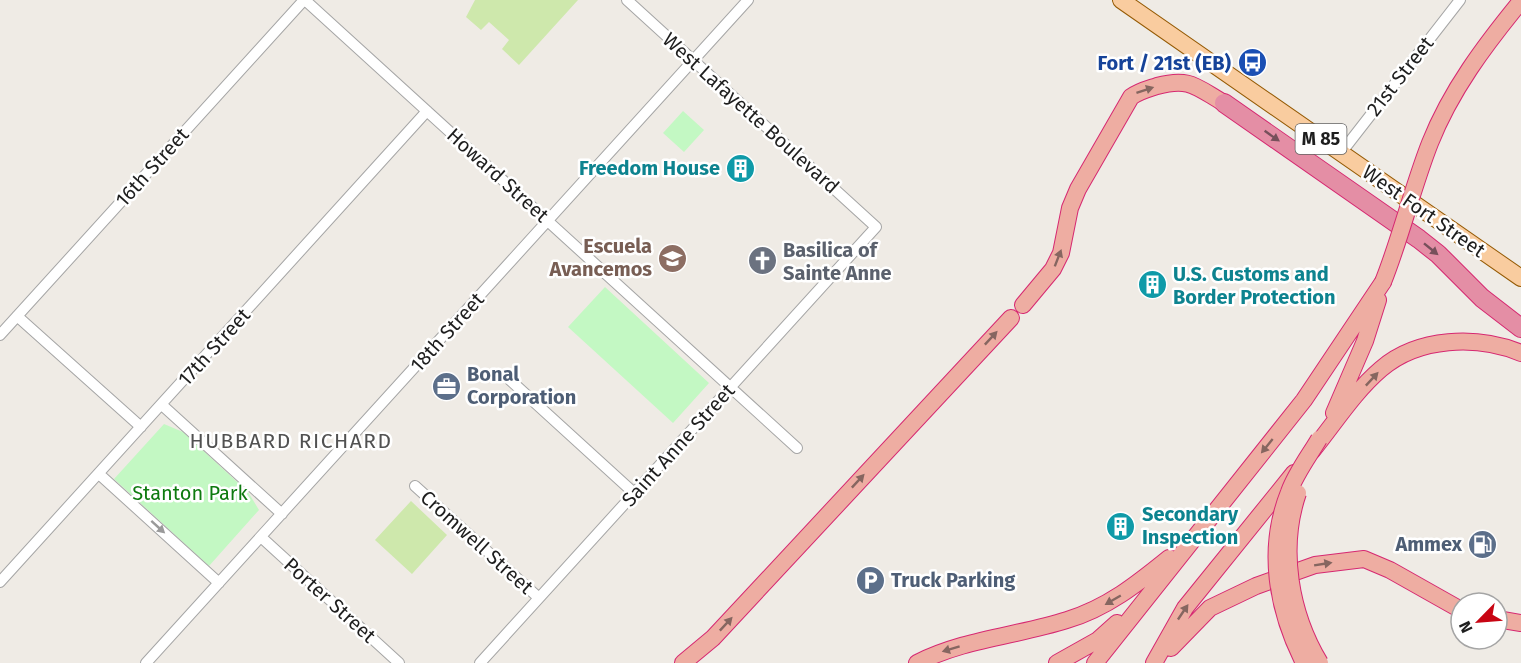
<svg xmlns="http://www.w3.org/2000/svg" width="1521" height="663" viewBox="0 0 1521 663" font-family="'Fira Sans',sans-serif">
  <rect width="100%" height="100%" fill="#efebe5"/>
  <path fill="#cee8ac" d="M475 0H578L519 65 502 49 509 40 489 22 481 30 466 17Z
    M411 501 447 535 412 574 375 540Z"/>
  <path fill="#c3f8c3" d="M683 111 704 130 684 152 663 133Z
    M605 287 709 383 673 423 568 327Z
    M164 424 183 432 248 492 259 510 209 566 114 479Z"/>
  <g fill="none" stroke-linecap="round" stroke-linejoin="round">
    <defs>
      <path id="minor" d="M305 0 797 448
        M1341 153 1460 0
        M17 316 141 427
        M0 335 304 0
        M510 380 634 493
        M162 405 282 514
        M99 474 219 583
        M415 486 539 598
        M261 537 399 663
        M0 582 427 111
        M146 663 748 0
        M480 663 876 227 627 0"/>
      <path id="primary" d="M1121 0 1521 278"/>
      <path id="trunk" d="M1023 305 1053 269 1061 253 1070 208 1078 189 1131 97C1139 91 1148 89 1157 86 1190 77 1196 87 1224 103
        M1334 413 1365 341 1378 300
        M1312 451C1334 424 1354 392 1381 369 1418 337 1477 335 1521 353
        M1497 619 1521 623
        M1171 648 1210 608 1256 586 1315 565 1364 559 1390 570 1461 610
        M683 663 713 638 1011 318
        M917 663C964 639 1017 636 1067 620 1107 608 1137 584 1169 558
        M1057 663 1098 640 1117 623
        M1095 663 1304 400 1383 282
        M1154 663 1185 608 1294 473"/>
      <path id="motorway" d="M1224 103 1419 239 1438 254 1482 298 1521 328"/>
    </defs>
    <use href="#minor" stroke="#a5a5a5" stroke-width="12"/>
    <use href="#primary" stroke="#955a04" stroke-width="18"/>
    <use href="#trunk" stroke="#d62871" stroke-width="18"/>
    <use href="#motorway" stroke="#d62871" stroke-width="20"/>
    <use href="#minor" stroke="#fff" stroke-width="10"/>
    <use href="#primary" stroke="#f9cc9f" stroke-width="16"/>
    <use href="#trunk" stroke="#eeada2" stroke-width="16"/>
    <use href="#motorway" stroke="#e48ea5" stroke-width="18"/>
    <defs>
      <path id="trunk-bridge" d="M1383 282C1401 237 1412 189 1430 143 1451 90 1485 45 1521 1
        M1298 493C1279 549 1290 613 1320 663
        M1304 663C1277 610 1266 549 1289 492 1296 473 1309 456 1319 439"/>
    </defs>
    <use href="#trunk-bridge" stroke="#d62871" stroke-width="18" stroke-linecap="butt"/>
    <use href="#trunk-bridge" stroke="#eeada2" stroke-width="16"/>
  </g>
  <defs><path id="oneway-solid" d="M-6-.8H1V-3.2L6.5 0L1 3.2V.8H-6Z" transform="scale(1.5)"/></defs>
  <g fill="#866660">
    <use href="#oneway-solid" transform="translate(1145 90) rotate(-18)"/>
    <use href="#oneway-solid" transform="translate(1058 258) rotate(-69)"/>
    <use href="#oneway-solid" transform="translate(991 338) rotate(-47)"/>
    <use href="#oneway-solid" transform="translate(1372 379) rotate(-47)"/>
    <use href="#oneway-solid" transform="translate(1267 446) rotate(129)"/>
    <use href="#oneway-solid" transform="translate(858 481) rotate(-47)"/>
    <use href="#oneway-solid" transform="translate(1323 564) rotate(-9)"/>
    <use href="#oneway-solid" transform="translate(1113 600) rotate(150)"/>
    <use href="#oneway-solid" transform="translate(1183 612) rotate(-56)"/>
    <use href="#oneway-solid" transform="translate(726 624) rotate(-47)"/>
    <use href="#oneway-solid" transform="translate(951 649) rotate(163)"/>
  </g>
  <g fill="#77505b">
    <use href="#oneway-solid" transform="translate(1272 136) rotate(35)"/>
    <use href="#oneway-solid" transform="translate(1431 249) rotate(39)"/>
  </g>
  <use fill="#9a9a9a" href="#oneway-solid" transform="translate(158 527) rotate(42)"/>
  <defs>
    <symbol id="bus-disc" viewBox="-11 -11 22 22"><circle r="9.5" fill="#1a4fb4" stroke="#fff"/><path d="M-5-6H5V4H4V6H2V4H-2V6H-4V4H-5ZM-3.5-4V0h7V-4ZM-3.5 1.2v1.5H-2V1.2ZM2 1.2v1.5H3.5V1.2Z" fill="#fff"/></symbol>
    <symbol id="building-disc" viewBox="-11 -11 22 22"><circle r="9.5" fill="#0f9aa8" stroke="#fff"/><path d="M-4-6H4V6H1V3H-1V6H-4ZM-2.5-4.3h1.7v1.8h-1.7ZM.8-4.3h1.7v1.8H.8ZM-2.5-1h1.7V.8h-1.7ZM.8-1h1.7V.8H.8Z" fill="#fff"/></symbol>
    <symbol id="school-disc" viewBox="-11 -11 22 22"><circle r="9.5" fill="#8d6e63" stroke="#fff"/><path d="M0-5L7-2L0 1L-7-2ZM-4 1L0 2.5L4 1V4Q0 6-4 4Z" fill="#fff"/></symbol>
    <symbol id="church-disc" viewBox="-11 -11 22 22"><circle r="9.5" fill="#6b7280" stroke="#fff"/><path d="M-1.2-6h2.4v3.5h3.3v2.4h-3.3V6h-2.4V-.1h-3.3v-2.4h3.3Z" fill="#fff"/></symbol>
    <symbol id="office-disc" viewBox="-11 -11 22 22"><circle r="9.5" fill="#5c6f8a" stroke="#fff"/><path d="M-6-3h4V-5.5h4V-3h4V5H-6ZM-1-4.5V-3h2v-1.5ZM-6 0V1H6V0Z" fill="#fff"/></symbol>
    <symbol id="fuel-disc" viewBox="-11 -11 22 22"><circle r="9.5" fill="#5c6f8a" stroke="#fff"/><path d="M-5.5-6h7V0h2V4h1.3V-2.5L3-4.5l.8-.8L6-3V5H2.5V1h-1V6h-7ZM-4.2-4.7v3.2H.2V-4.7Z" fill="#fff"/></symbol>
    <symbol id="parking-disc" viewBox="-11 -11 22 22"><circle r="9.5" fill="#5c6f8a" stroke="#fff"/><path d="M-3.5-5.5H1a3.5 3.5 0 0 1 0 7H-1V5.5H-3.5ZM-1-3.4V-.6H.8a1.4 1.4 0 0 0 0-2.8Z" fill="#fff"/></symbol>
  </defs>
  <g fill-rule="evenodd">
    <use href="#bus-disc" x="1236" y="46" width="33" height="33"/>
    <use href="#building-disc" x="724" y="152" width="33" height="33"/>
    <use href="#school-disc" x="656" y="242" width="33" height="33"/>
    <use href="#church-disc" x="746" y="244" width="33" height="33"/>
    <use href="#building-disc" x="1136" y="268" width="33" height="33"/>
    <use href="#office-disc" x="430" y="370" width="33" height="33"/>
    <use href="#building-disc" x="1104" y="510" width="33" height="33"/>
    <use href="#fuel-disc" x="1466" y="528" width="33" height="33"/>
    <use href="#parking-disc" x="854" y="564" width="33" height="33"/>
  </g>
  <g text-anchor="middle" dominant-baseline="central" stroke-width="5" stroke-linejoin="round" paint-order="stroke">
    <rect fill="#fff" stroke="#626262" stroke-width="1.5" x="1295.5" y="124" width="51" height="30" rx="4.5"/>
    <g font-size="18" font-weight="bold" fill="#1e1e1e">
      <text x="1321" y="139">M 85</text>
    </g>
    <g font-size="20" font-weight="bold" fill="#164399" stroke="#fff" text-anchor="end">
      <text x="1231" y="63">Fort / 21st (EB)</text>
    </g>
    <g font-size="20" fill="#1e1e1e" stroke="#fff">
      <text transform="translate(1400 76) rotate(-52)">21st Street</text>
      <text transform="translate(751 113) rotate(42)">West Lafayette Boulevard</text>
      <text transform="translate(152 167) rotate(-48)">16th Street</text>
      <text transform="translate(498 175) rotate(42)">Howard Street</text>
      <text transform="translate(1424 211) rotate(35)">West Fort Street</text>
      <text transform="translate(447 332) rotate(-48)">18th Street</text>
      <text transform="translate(214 347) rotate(-48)">17th Street</text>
      <text transform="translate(678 445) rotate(-48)">Saint Anne Street</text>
      <text transform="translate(477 542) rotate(42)">Cromwell Street</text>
      <text transform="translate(330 600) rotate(42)">Porter Street</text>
    </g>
    <g font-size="20" font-weight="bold" fill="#0d838f" stroke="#fff" text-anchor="start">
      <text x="720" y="168" text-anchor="end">Freedom House</text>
      <text x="1173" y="274">U.S. Customs and<tspan x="1173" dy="23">Border Protection</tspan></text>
      <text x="1142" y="514">Secondary<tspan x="1142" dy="23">Inspection</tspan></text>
    </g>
    <g font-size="20" font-weight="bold" fill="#785e54" stroke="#fff" text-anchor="end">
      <text x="652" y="246">Escuela<tspan x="652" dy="23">Avancemos</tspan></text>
    </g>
    <g font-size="20" font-weight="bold" fill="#5b616d" stroke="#fff" text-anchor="start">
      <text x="783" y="250">Basilica of<tspan x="783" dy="23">Sainte Anne</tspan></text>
    </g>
    <g font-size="20" font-weight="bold" fill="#4e5e75" stroke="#fff" text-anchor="start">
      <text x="467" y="374">Bonal<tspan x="467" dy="23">Corporation</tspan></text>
      <text x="1462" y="544" text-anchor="end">Ammex</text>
      <text x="891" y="580">Truck Parking</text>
    </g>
    <g font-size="20" fill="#0e7a0f" stroke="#fff">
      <text x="190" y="493">Stanton Park</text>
    </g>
    <g font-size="21" letter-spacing="1.5" fill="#515151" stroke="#fff">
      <text x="291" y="441">HUBBARD RICHARD</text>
    </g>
  </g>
  <g transform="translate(1479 621) rotate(245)"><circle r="28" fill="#ffffff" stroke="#a5a5a5" stroke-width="1.5"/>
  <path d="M0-4.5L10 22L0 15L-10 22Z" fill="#c80513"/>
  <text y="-9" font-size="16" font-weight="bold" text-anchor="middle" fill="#1e1e1e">N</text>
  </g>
</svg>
